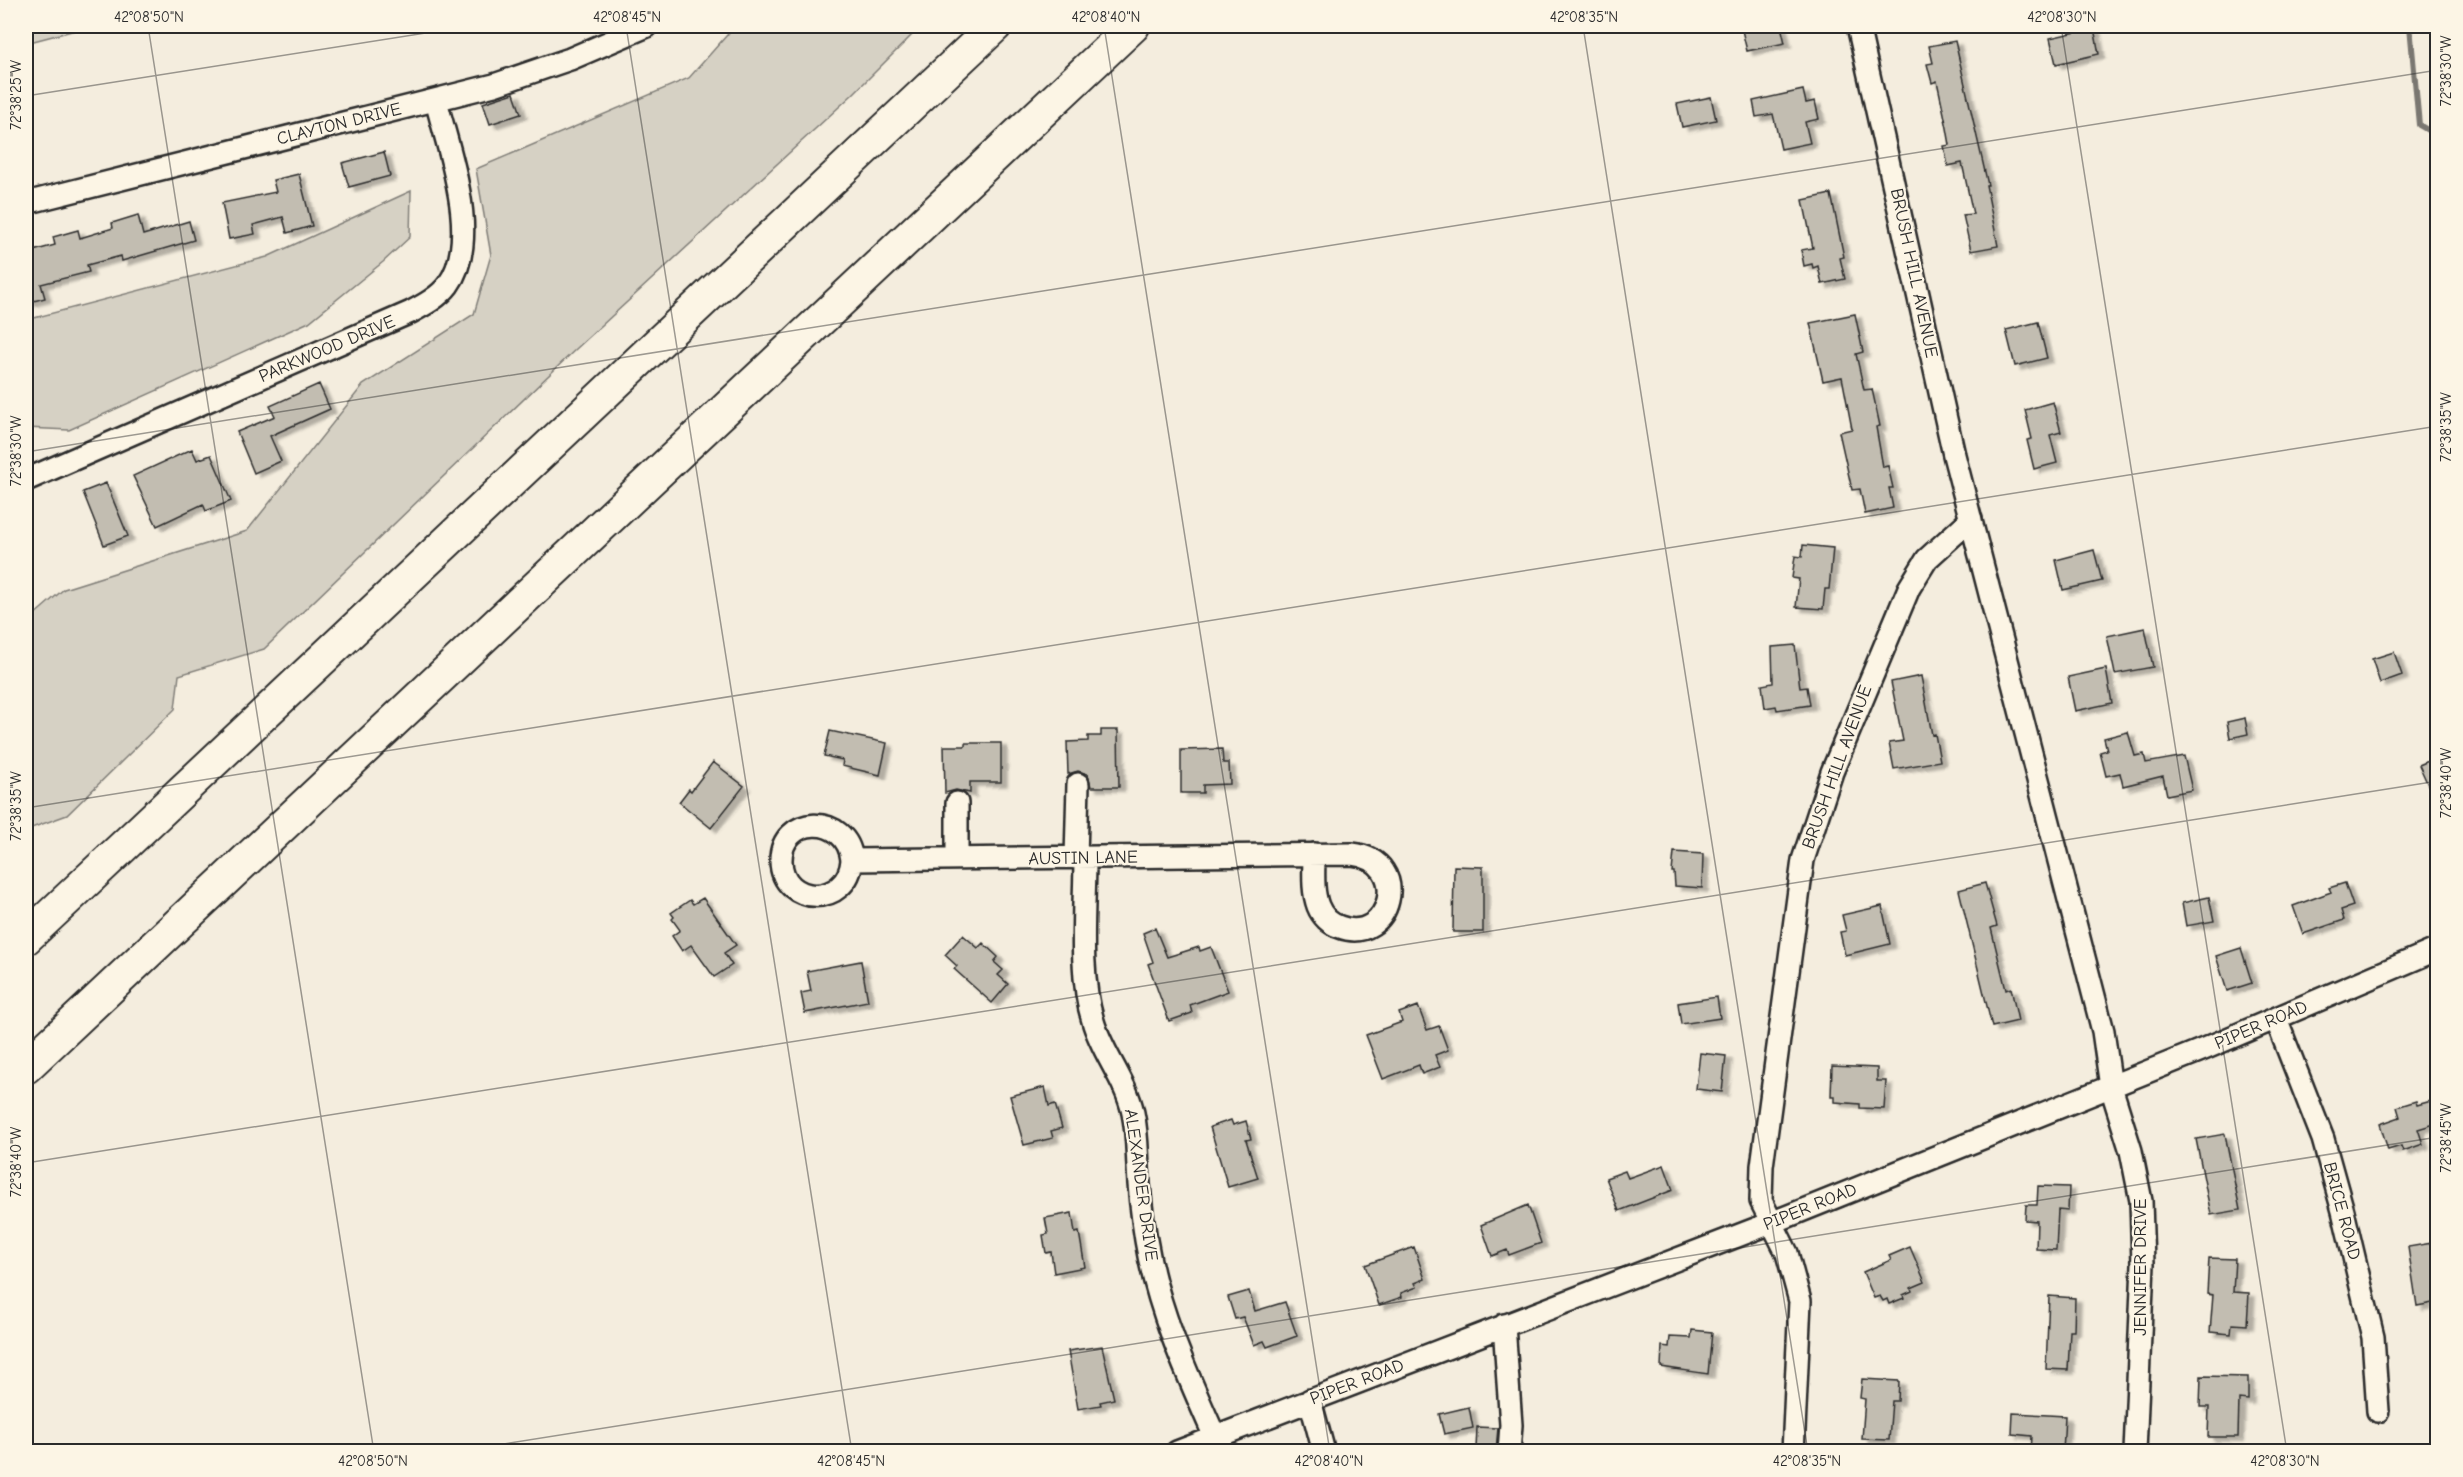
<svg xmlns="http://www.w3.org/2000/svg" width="2463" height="1477" viewBox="0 0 2463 1477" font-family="'Comic Neue',sans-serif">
  <defs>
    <filter id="shadow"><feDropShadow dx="6" dy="4" stdDeviation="1.5" flood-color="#0004"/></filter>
  </defs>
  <rect width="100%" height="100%" fill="#f4edde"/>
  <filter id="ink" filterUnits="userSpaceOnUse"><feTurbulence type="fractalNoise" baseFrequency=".0167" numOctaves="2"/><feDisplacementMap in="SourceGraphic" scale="12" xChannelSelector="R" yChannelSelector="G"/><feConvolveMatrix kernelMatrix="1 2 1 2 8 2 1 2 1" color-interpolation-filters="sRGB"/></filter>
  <g filter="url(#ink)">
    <path fill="#d6d1c4" stroke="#807e78" stroke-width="1.5" d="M26 26H91L26 43Z
      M735 26H921L852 95 576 349 264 649 179 675 175 709 67 815 26 830V622L64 589 247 531 363 385 474 314 491 255 476 169 689 78Z
      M411 191 410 237 383 262 309 322 69 430 26 428V320L267 257Z"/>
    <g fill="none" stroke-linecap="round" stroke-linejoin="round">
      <path stroke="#7a7771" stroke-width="6" d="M2410 26 2419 125 2438 136"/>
    </g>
    <path fill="#c2bdb1" stroke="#2b2b2b" stroke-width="1.5" filter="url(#shadow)" d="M1741 26H1781L1785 43 1747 51Z
      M2094 28 2099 54 2056 64 2050 38Z
      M1955 41 1988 185H1986L1998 246 1971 251 1963 215 1973 214 1962 163 1948 166 1944 146 1950 145 1947 128 1937 81 1932 83 1927 64 1933 63 1929 46Z
      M1803 90 1806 103 1815 101 1819 119 1805 122 1810 143 1781 149 1773 114 1756 117 1753 101Z
      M514 93 521 114 490 124 483 103Z
      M1711 97 1716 120 1682 127 1677 104Z
      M384 152 390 176 349 187 342 163Z
      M299 174 312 226 287 233 283 217 253 225 255 234 229 239 222 203 276 192 273 180Z
      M1831 194 1844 257 1840 258 1845 279 1822 284 1818 266 1813 268 1812 264 1804 266 1801 250 1813 248 1803 200Z
      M138 215 143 235 189 221 194 240 122 261 121 256 87 265 89 272 41 284 45 298 26 303V246H31L33 251 55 245 53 237 78 230 80 238 113 228 112 223Z
      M1855 314 1863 352 1856 354 1864 390 1872 389 1880 426 1876 427 1883 467 1888 466 1893 488H1889L1893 508 1865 514 1860 489 1852 490 1839 432 1852 429 1842 377 1823 381 1810 323Z
      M2038 322 2047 358 2015 366 2006 330Z
      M319 384 330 409 270 436 281 461 254 473 237 432 275 416 270 406Z
      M2053 402 2061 432 2050 435 2057 463 2034 469 2027 440 2032 439 2025 410Z
      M192 449 197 460 211 455 231 501 206 511 203 504 157 526 133 476Z
      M106 483 128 536 104 545 83 492Z
      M1803 545 1833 548 1829 589H1825L1823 609 1796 607 1799 579 1792 578 1795 556 1802 557Z
      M2094 550 2102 581 2063 590 2056 560Z
      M2145 628 2153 667 2115 674 2107 636Z
      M1795 645 1800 688 1807 687 1810 705 1777 710 1776 706 1765 708 1762 685 1773 683 1772 647Z
      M2394 652 2402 675 2380 683 2372 659Z
      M2106 669 2112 703 2075 711 2068 677Z
      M1921 676 1932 735 1935 734 1940 761 1894 769 1889 743 1903 741 1891 682Z
      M2245 718 2248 734 2230 738 2227 722Z
      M1101 730H1118L1119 787H1091L1088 774 1078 771 1068 774 1067 742 1088 741V736H1101Z
      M830 731 887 743 880 775 842 766 843 760 824 756Z
      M2128 732 2135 756 2144 754 2146 763 2184 756 2192 790 2167 795 2163 776 2123 786 2120 773 2106 776 2100 752 2107 750 2104 738Z
      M965 743H1001V782H970V793L956 790 945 793 944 746H965Z
      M1222 749 1223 763H1229L1230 784 1203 785V793H1181V750Z
      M2438 757V807L2419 765Z
      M713 762 744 786 711 828 679 802 689 789 691 791Z
      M1674 852 1703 854 1702 888 1675 886 1674 872H1672Z
      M1454 866 1483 867V932H1453Z
      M1985 883 1997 926 1991 928 2006 990 2011 988 2018 1021 1992 1027 1959 890Z
      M2345 883 2353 906 2341 910 2344 920 2303 934 2293 906 2331 892 2329 888Z
      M2209 897 2214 921 2186 926 2182 903Z
      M703 898 736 945 724 953 732 965 714 977 691 945 682 951 672 936 680 930 672 919 674 917 671 913 690 900 693 904Z
      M1882 906 1890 944 1845 955 1840 932 1846 931 1842 915Z
      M1155 928 1167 957 1199 947 1200 951 1211 947 1228 991 1190 1005 1192 1013 1169 1021 1148 964 1153 962 1143 933Z
      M963 935 978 948 983 943 998 957 994 962 1003 970 998 975 1008 984 992 1003 954 969 957 966 945 955Z
      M2241 948 2252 983 2227 991 2216 956Z
      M861 961 868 1001 805 1013 801 993 811 991 807 971Z
      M1717 997 1720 1018 1681 1024 1678 1003Z
      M1418 1006 1427 1030 1439 1026 1448 1050 1435 1055 1440 1067 1422 1074 1419 1065 1383 1079 1366 1035 1402 1022 1399 1013Z
      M1700 1053 1726 1056 1722 1092 1696 1089Z
      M1832 1066 1877 1068V1081H1886L1884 1109 1860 1108V1104L1835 1102V1096H1831Z
      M1045 1087 1049 1106 1055 1104 1062 1128 1051 1131 1053 1138 1024 1145 1010 1096Z
      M2416 1101 2417 1105 2431 1101 2438 1123 2418 1129 2423 1144 2403 1151 2401 1146 2388 1150 2380 1124 2400 1117 2397 1107Z
      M1231 1120 1233 1125 1246 1121 1251 1139 1246 1140 1258 1178 1228 1187 1210 1127Z
      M2225 1134 2240 1210 2211 1215 2196 1139Z
      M1664 1165 1673 1190 1619 1211 1606 1178 1625 1171 1628 1178Z
      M2038 1186 2069 1187 2068 1211 2058 1210 2056 1250 2036 1249 2037 1221 2025 1220 2026 1205H2037Z
      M1528 1205 1541 1243 1509 1255 1507 1250 1492 1256 1481 1225Z
      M1072 1213 1075 1233 1079 1232 1085 1267 1054 1273 1051 1252 1046 1253 1043 1235 1048 1234 1045 1218Z
      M2438 1242V1302L2417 1306 2408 1247Z
      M1414 1247 1425 1279 1415 1283 1417 1287 1401 1293 1402 1297 1379 1305 1365 1265Z
      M1910 1247 1925 1282 1911 1288 1912 1291 1903 1295 1904 1298 1889 1304 1887 1299 1883 1301 1880 1296 1874 1298 1863 1272 1891 1260 1889 1256Z
      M2209 1258 2235 1259 2233 1292 2249 1293 2247 1325 2232 1324 2231 1334 2210 1332 2213 1295 2207 1294Z
      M1249 1291 1255 1311 1285 1302 1297 1336 1267 1347 1264 1341 1254 1345 1243 1317 1235 1319 1228 1297Z
      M2049 1296 2075 1298 2074 1331H2070L2068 1370 2046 1369Z
      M1692 1330 1712 1332 1708 1374 1661 1367 1662 1346 1669 1347 1670 1337 1691 1338Z
      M1102 1346 1114 1399 1100 1402 1101 1405 1078 1409 1068 1351Z
      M2201 1376 2248 1377V1400L2239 1399 2238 1437H2208L2209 1407H2200Z
      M1862 1379 1899 1381 1898 1401H1892L1889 1440 1862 1439 1865 1399 1860 1398Z
      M1469 1407 1473 1428 1444 1434 1439 1414Z
      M2013 1413 2065 1416 2063 1452H2031L2032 1436 2012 1434Z
      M1477 1427 1498 1428 1496 1450 1476 1449Z"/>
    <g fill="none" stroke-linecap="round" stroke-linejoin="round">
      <defs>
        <path id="minor" d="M1858 26 1954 455 2103 1031 2111 1087 2131 1151 2141 1201 2143 1264 2135 1452
          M26 203 494 85 570 59 647 26
          M26 480 411 312C424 305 439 297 448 285 482 239 448 150 436 100
          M1076 858 1078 784
          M1085 858C1085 909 1078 972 1093 1021 1102 1053 1126 1080 1133 1113 1137 1131 1137 1149 1138 1167 1139 1191 1142 1216 1146 1240 1157 1308 1187 1374 1215 1437
          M957 859V803
          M852 860C848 908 782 906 781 861 780 815 847 812 852 860L1352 854C1414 861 1390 946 1340 927 1330 924 1322 916 1318 906 1312 890 1314 871 1314 854
          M2276 1019 2323 1139 2343 1211 2373 1337 2378 1411
          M1504 1325 1511 1425 1509 1452
          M1310 1400 1324 1452
          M1177 1452 1771 1223 2204 1049 2438 949
          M1793 1452 1800 1301 1787 1253 1761 1201 1762 1166 1803 860 1832 772 1909 588 1927 559 1971 519"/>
        <path id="highway" d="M26 938 995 26
          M26 1067 1133 26"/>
      </defs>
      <use href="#minor" stroke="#2b2b2b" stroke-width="26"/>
      <use href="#highway" stroke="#2b2b2b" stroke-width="36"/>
      <use href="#minor" stroke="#fcf5e5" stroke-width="21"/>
      <use href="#highway" stroke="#fcf5e5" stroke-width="32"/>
    </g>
  </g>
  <path fill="none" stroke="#2b2b2b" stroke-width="1.5" stroke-opacity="0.45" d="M148 26 374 1452M626 26 852 1452M1104 26 1330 1452M1583 26 1808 1452M2061 26 2287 1452M26 96 470 26M26 452 2438 70M26 808 2438 426M26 1163 2438 781M453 1452 2438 1137"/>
  <g text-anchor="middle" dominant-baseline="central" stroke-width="4.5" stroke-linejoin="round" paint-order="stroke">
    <g font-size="18" fill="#2b2b2b" stroke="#fcf5e5">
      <text transform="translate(339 124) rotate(-14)">CLAYTON DRIVE</text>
      <text transform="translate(1914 273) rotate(78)">BRUSH HILL AVENUE</text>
      <text transform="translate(327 349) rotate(-23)">PARKWOOD DRIVE</text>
      <text transform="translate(1837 767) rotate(-70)">BRUSH HILL AVENUE</text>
      <text transform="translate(1083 858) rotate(-1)">AUSTIN LANE</text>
      <text transform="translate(2261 1025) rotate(-23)">PIPER ROAD</text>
      <text transform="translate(1141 1185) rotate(82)">ALEXANDER DRIVE</text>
      <text transform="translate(1810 1207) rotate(-22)">PIPER ROAD</text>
      <text transform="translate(2342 1211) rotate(75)">BRICE ROAD</text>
      <text transform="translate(2140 1267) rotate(-90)">JENNIFER DRIVE</text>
      <text transform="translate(1357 1382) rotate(-21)">PIPER ROAD</text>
    </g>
  </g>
  <rect width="2463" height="1477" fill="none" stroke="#fcf5e5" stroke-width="66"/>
  <rect x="33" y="33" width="2397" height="1411" fill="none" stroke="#2b2b2b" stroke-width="2"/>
  <g font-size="15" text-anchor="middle" fill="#2b2b2b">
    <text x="149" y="22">42°08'50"N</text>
    <text x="627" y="22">42°08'45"N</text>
    <text x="1106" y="22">42°08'40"N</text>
    <text x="1584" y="22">42°08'35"N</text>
    <text x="2062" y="22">42°08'30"N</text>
    <text transform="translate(2446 71) rotate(-90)" y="5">72°38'30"W</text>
    <text transform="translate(16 95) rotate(-90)" y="5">72°38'25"W</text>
    <text transform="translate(2446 427) rotate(-90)" y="5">72°38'35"W</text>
    <text transform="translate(16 451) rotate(-90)" y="5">72°38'30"W</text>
    <text transform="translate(2446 783) rotate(-90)" y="5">72°38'40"W</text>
    <text transform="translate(16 806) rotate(-90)" y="5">72°38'35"W</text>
    <text transform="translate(2446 1138) rotate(-90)" y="5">72°38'45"W</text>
    <text transform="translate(16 1162) rotate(-90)" y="5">72°38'40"W</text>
    <text x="373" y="1466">42°08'50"N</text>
    <text x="851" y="1466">42°08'45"N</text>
    <text x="1329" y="1466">42°08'40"N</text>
    <text x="1807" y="1466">42°08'35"N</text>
    <text x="2285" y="1466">42°08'30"N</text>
  </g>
</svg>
